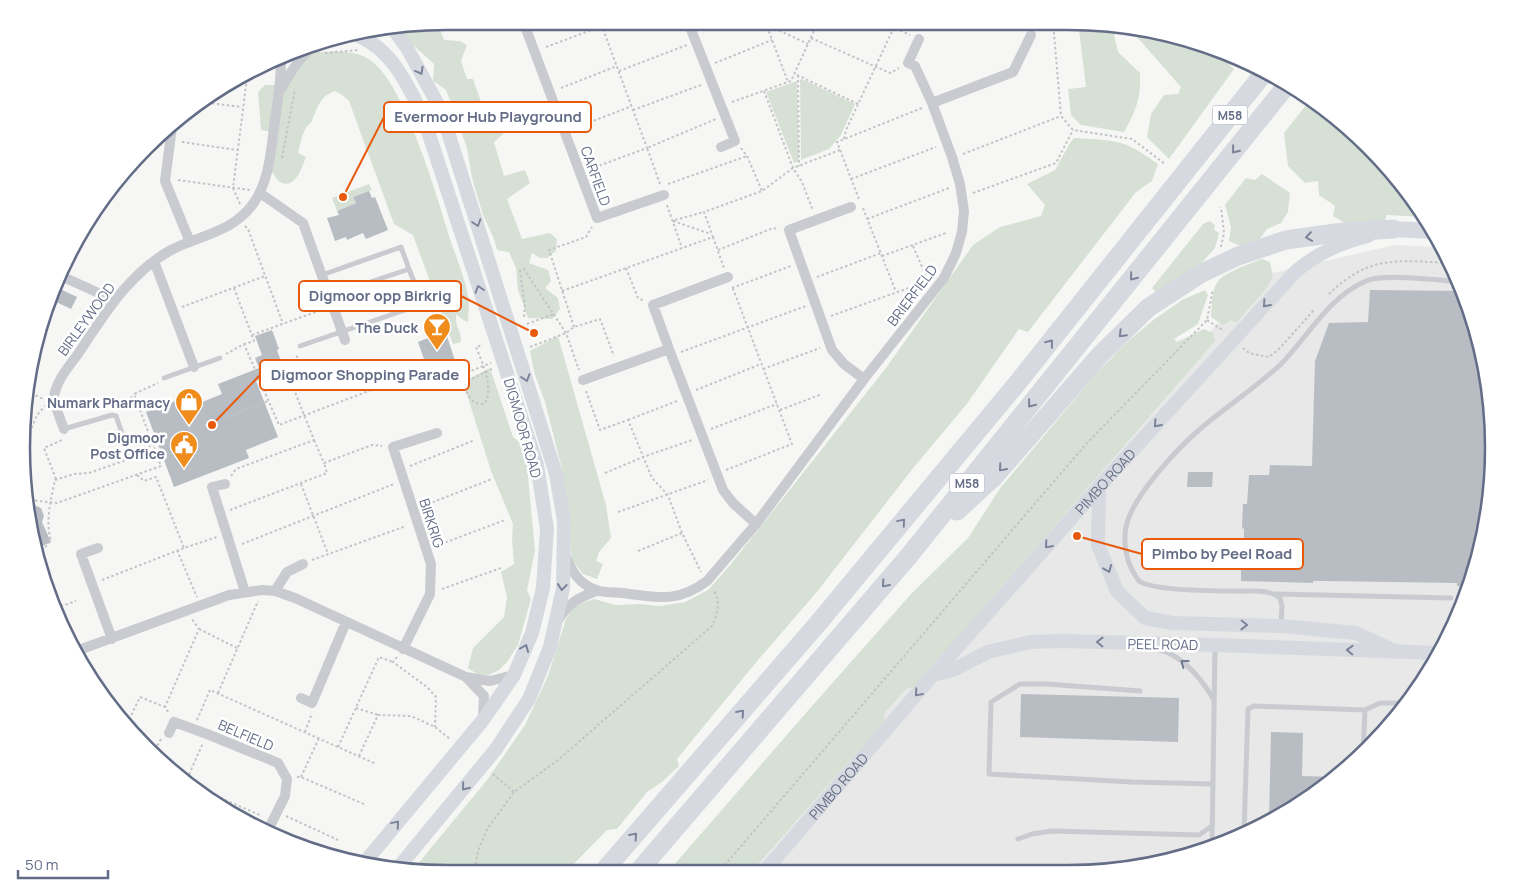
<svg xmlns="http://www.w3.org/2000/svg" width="1515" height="895" viewBox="0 0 1515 895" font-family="Manrope,sans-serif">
  <rect width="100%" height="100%" fill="#f6f7f4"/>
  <path fill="#e7e8e7" d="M1395 245 1441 247 1461 285 1486 365 1485 531 1461 611 1422 685 1349 768 1280 817 1178 859 1096 873H735L1259 276Z"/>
  <path fill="#d6e0d5" d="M1078 22H1096L1125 28 1114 35 1118 52 1140 73C1141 99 1136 110 1124 132L1081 125 1071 115 1068 89 1086 87Z
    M439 23 438 25 444 40 460 41 467 45 461 61 467 79H473L490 127 499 125 503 134 494 142 504 176 525 170 530 183 507 199 522 239 550 233 557 239 556 251 547 258H540L532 253 529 263 548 270 551 281 545 288 558 298 560 309 552 319 528 318 518 290 516 268 509 252 497 250 494 239 483 215 472 178 467 148 446 90 433 81 434 64 403 36 399 29Z
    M1130 29 1205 44 1211 47 1234 69 1169 159 1147 137 1151 114 1164 95 1178 94 1181 87Z
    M315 52C333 52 355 49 370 60 405 83 438 200 451 242 457 259 465 278 468 296 470 304 468 314 468 322L463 320 456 314C455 328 461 329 461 342L453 344 413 235 394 224 349 101 342 95 335 91C320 96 317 108 312 121 310 124 306 126 305 130 301 137 300 146 298 153L306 157C303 164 301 172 296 178 286 191 274 180 271 168 269 160 276 142 278 133L261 130 258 92 265 85H286L305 58Z
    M802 79 855 104 841 135 829 149 801 160 800 80Z
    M797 81 799 161 794 163 766 92Z
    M1311 99 1369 146 1422 211 1425 217 1387 215 1383 225 1350 226 1333 216 1335 206 1319 195 1318 181 1305 183 1288 166 1284 133Z
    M1074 138C1091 139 1111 139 1127 145 1138 150 1148 157 1158 164L1152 181 1136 192 1028 332 1019 329 966 405 914 467 816 593 758 660 677 759 679 766 662 782 647 792 617 829 607 830 565 873H419L412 871 487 780 525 725 548 676 566 619 573 608 582 603 594 599 616 605 639 604 660 606 685 602 708 590 731 564 886 368 973 245 1000 227 1041 216 1045 205 1027 184 1055 170 1070 143Z
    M1262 174 1290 193 1288 212 1281 223 1267 229 1259 240 1240 246 1229 241 1231 227 1225 205 1246 178 1255 180Z
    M369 184 372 190 353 197 356 203 337 211 332 198Z
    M1210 221 1215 225 1214 230 1219 233 1215 248 1198 267 1157 294 1152 288 1203 224Z
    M1262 259 1270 262 1273 276 1266 289 1236 323 1231 320 1223 325 1211 317C1212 306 1211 289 1219 280 1226 272 1252 263 1262 259Z
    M1205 290 1208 295 1198 324 1174 339 1177 342 1204 329 1213 333 1215 341 914 688H907L885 712 883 723 750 873H667L812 706 912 593 968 538 1001 487 1095 375 1125 344 1152 321 1182 300Z
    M558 336 606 505 611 538 599 552 596 561 603 564 597 579 583 574 572 560 562 469 545 402 534 372 530 351Z
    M490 368 513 437 521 443 527 466 535 551 527 590 531 599 518 645 507 662 499 670 489 675 477 674 468 668 473 648 504 617 507 597 501 572 514 564 512 539 513 524 491 471 463 382Z"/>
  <path fill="#b8bcc3" d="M369 191 372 198 375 197 388 230 366 239 363 233 347 240 346 237 335 241 327 218 339 215 337 211 356 203 353 197Z
    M56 287 77 297 71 309 50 299Z
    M1370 290 1463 291 1486 365 1494 448 1486 531 1469 587 1457 586V583L1324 581H1313V583L1241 581V570H1243L1244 528 1242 529 1243 504H1247L1249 475H1269L1270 465 1312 466 1315 361 1329 323 1368 322Z
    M440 325 441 328 444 327 457 367 445 371 441 360 426 365 418 342 428 338 425 331Z
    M272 330 279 349 277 350 284 370 256 381 278 437 246 450 249 458 174 487 146 412 186 397 190 407 222 394 218 384 259 368 255 358 262 355 255 336Z
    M1188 472H1213L1212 487H1187Z
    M30 503 41 508 44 516 42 522 51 542 38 548Z
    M1021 694 1179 698 1178 742 1020 737Z
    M1271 732 1303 733 1302 776 1336 777 1280 817 1269 822Z"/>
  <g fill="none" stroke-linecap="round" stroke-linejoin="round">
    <path stroke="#c2c3c6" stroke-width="2" stroke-dasharray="2.5 2.5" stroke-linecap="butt" d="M761 22 808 44
      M773 22 769 32 788 82
      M882 22 910 35
      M1042 22 1054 28
      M1053 22 1061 116 1073 130 1132 139 1165 164
      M604 30 626 22
      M811 38 890 73 899 68
      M546 47 602 26
      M325 53 358 50
      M715 63 772 40
      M619 71 687 45
      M797 75 858 104
      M798 75 799 166
      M561 88 617 66
      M764 91 793 168 802 182 813 211
      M202 102 242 107
      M732 102 791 81 818 22
      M633 110 701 85
      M575 128 632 106
      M844 139 846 130 894 27
      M182 142 237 150
      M741 148 747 156 762 191
      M840 150 859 199
      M963 154 1061 116
      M282 158 295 89
      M590 169 647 148 600 21
      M851 179 936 147
      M178 180 250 190
      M660 184 647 148 716 119
      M668 184 747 156
      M973 193 1056 163 1073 130
      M240 204 233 188 247 78
      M667 205 682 248
      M863 208 896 292
      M867 219 949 188
      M675 220 704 212
      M673 221 711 234
      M245 226 248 229 283 324
      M713 237 724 268
      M913 246 928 281
      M1221 247 1224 233 1221 207
      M718 250 773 228 778 229
      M882 256 946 233
      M626 268 638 298 644 301
      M817 277 881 253
      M234 288 254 341 244 344
      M732 288 791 266
      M562 291 713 237 704 212 762 191 793 168 840 150 837 142 922 108
      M1329 294C1342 281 1360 268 1379 264 1401 259 1427 262 1450 263
      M182 307 265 276
      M831 316 928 281
      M524 317 525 306 520 271 524 269 566 333 579 370
      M1207 320 1224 331
      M527 324 554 314
      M574 327 549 250 586 237 592 227
      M252 335 324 309
      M530 347 566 333 574 327 600 319 614 356
      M1243 348 1249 353 1269 357 1279 349 1314 310
      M681 352 806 306
      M226 354 244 344 279 425 432 367 435 377 468 372 491 363
      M763 369 820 348
      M459 373C464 384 468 406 484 404 495 390 482 362 476 347L483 345
      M463 383 492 369
      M263 387 289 377
      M696 390 761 364
      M586 391 600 430 628 420 652 478 668 495 682 533 701 572
      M28 405 33 394 43 399
      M121 410 134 394
      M780 410 822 394
      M628 420 677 401
      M711 429 777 404
      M314 440 324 463 372 445 382 446
      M22 451 37 415 45 406
      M410 466 475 440
      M726 470 792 444 732 286
      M605 473 643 457 692 440
      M137 475 144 481 156 477 184 548 217 537
      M231 476 236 469 314 440 289 377 298 354
      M56 479 44 448 62 440
      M301 484 328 554
      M30 500 57 503 161 466 134 394 158 383
      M423 506 492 479
      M230 510 327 473 324 463
      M618 512 708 480
      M242 544 394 484
      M436 546 505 520
      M177 550 197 597
      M638 551 682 533
      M39 555 51 540C45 522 51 499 55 480L74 474 89 473 126 460 133 454 153 445 268 401
      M312 560 406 526
      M102 580 184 548
      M442 589 501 568
      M56 608 76 601
      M199 629 237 648
      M397 657 393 662 427 687 436 697 435 727
      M218 693 258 601
      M356 708 378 715
      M168 712 165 707 199 629 192 619
      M197 720 210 690 376 764
      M127 724 140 697 165 707
      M305 732 312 713
      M338 747 379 657 393 662
      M155 750 161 739
      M359 756 378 715 411 716 435 727 450 739
      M493 774 514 792
      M297 777H301L366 805
      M301 777 319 738
      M187 779 203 743
      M193 786 262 816
      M229 811 233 803
      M286 816 338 840
      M479 873 475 868 478 851 488 828 514 792 558 760 712 626C717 614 722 601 713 590
      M718 873 1087 443 1207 320 1213 289"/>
    <path stroke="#cacbd0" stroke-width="5" d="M409 269 421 300
      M322 275 401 247 409 269 329 296
      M300 346 405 310
      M164 378 220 358
      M64 429 112 415 116 416 124 439
      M1276 594 1451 598
      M1281 625 1282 606 1280 598C1268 588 1252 592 1237 591 1218 591 1153 591 1139 581 1137 579 1136 577 1135 575 1125 560 1122 536 1128 520 1137 492 1178 448 1200 429 1226 407 1255 388 1280 365 1308 337 1328 297 1366 281 1382 273 1439 280 1460 282
      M1157 649C1183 655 1201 678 1214 700
      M1140 691 1047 684H1020L991 702 989 774 1132 782 1213 784
      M1363 752 1365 710
      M1244 832 1248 709 1254 706 1365 710 1380 703H1405
      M1018 839 1032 834 1052 831 1199 835 1212 826
      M1212 845 1215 646
      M1125 866H1134"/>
    <path stroke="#cacbd0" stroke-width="10" d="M523 21 597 218 664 195
      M688 22 735 141 721 147
      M281 89C291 71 301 55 318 43
      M932 103 1013 72 1031 35
      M172 127 165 181 190 242
      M260 193 303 223 345 340
      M851 207 789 230 832 350 844 364 864 379
      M154 261 194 367
      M61 276 114 300
      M728 277 653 305 669 349 723 490 733 503 756 524
      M583 380 669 349
      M64 429C61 421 54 404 54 397 56 381 69 366 78 354 104 315 129 273 171 250 200 235 232 233 253 204 270 180 271 149 275 120 278 100 281 80 281 60
      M225 484 212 487 245 592
      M98 548 81 554 112 639
      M565 554C570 566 574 577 586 585 597 593 609 592 622 593 657 597 676 604 707 581L756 524 864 379 944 278 956 253 962 232 964 211 960 184 952 157 932 103 915 66 908 63 919 39
      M275 591 287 572 303 564
      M558 620C570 602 576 599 596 591
      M403 649 430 594 431 564 393 447 437 433
      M79 650 229 595 262 590 275 591 295 598 466 677 490 681 514 675
      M466 677 484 696 483 719
      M301 698 312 703 346 622
      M169 733 174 722 207 734 278 763 287 779 285 796 268 830"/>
    <g stroke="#d6d9df" stroke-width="14">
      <path d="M394 30 407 48 441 110 556 474 564 521 563 588 550 647 529 699 496 749 398 868"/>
      <path d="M359 36C392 50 408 85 423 116L537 465 547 529 543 588 532 633 514 675 483 720 365 862"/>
      <path d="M1099 487 1098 545 1117 591 1145 618 1173 623 1281 626 1356 633 1393 650"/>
      <path d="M933 675 953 670 988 652 1030 642 1061 641 1215 645 1438 653"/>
      <path id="s1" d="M763 873 933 675 1099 487 1276 293C1284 285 1291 275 1300 268 1320 252 1343 242 1368 236"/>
    </g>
    <path stroke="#d6d9df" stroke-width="16" d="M1393 229 1433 231"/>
    <path stroke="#d6d9df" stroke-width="19" d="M957 511 994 477 1100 355 1148 308 1200 274 1238 256 1286 240 1343 232 1393 229
      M602 873 820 621 1019 381 1264 73
      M637 873 908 557 1287 85"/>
  </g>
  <defs><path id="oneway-chevron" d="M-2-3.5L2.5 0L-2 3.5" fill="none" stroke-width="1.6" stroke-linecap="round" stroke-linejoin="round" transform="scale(1.25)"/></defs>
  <g stroke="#7b8399">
    <use href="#oneway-chevron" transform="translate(420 71) rotate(61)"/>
    <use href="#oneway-chevron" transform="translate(1235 150) rotate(129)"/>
    <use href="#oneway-chevron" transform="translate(477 223) rotate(72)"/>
    <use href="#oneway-chevron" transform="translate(1309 237) rotate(172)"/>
    <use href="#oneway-chevron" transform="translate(1133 277) rotate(129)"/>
    <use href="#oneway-chevron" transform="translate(479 289) rotate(-108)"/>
    <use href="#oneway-chevron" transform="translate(1266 304) rotate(132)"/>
    <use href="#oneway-chevron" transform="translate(1122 334) rotate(135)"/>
    <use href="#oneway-chevron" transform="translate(1050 343) rotate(-52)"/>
    <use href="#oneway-chevron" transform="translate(526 378) rotate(72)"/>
    <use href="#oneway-chevron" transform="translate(1031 404) rotate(129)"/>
    <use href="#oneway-chevron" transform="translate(1157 424) rotate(132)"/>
    <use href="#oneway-chevron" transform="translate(1002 468) rotate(131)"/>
    <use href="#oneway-chevron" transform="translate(902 522) rotate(-50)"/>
    <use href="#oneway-chevron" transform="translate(1048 545) rotate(131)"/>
    <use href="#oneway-chevron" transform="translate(1108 569) rotate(68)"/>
    <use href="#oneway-chevron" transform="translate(885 584) rotate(131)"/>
    <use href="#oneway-chevron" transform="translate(562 587) rotate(97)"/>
    <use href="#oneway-chevron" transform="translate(1244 625) rotate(1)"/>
    <use href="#oneway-chevron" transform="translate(1100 642) rotate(-179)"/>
    <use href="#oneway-chevron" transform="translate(525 648) rotate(-67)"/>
    <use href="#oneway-chevron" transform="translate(1350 650) rotate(-178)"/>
    <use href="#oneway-chevron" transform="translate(918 693) rotate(131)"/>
    <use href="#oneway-chevron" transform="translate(741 713) rotate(-49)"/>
    <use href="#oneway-chevron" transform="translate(465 787) rotate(129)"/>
    <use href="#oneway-chevron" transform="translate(396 824) rotate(-50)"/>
    <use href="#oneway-chevron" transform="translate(634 836) rotate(-49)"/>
  </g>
  <use stroke="#737b92" href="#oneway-chevron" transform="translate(1184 663) rotate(-143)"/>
  <defs>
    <symbol id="bar-pin" viewBox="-11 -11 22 30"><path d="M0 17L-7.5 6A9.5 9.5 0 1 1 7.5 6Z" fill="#ef8c1c" stroke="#fff"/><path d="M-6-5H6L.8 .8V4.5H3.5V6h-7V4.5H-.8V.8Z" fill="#fff"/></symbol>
    <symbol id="shop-pin" viewBox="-11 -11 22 30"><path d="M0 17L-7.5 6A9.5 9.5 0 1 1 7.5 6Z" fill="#ef8c1c" stroke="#fff"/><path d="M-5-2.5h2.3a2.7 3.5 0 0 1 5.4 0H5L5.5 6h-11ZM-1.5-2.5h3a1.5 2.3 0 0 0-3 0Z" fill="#fff"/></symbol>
    <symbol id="civic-pin" viewBox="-11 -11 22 30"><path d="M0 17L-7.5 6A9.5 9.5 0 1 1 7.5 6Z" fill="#ef8c1c" stroke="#fff"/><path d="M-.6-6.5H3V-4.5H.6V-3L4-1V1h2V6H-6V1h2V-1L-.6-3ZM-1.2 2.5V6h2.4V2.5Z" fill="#fff"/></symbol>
  </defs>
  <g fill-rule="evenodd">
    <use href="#bar-pin" x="421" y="311" width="32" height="43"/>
    <use href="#shop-pin" x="173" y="386" width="32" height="43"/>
    <use href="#civic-pin" x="168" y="429" width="32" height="43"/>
  </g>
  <g text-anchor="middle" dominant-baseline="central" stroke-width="5" stroke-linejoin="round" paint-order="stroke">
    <g fill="#fff" stroke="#9299ab" stroke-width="1">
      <rect x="1212.5" y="105.5" width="35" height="19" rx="4"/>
      <rect x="949.5" y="473.5" width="35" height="19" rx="4"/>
    </g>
    <g font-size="12" font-weight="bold" fill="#646d87">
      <text x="1230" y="115">M58</text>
      <text x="967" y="483">M58</text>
    </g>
    <g font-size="14" fill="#646d87" stroke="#fff">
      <text transform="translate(596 176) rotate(70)">CARFIELD</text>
      <text transform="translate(912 295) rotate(-53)">BRIERFIELD</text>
      <text transform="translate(86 319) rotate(-54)">BIRLEYWOOD</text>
      <text transform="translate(523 428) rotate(74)">DIGMOOR ROAD</text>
      <text stroke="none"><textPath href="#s1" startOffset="520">PIMBO ROAD</textPath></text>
      <text transform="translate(432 523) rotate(72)">BIRKRIG</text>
      <text transform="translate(1163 644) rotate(1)">PEEL ROAD</text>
      <text transform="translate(246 735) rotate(23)">BELFIELD</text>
      <text stroke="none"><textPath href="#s1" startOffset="115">PIMBO ROAD</textPath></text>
    </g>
    <g font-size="14" font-weight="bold" fill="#646d87" stroke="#fff" text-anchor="end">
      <text x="418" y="327">The Duck</text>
      <text x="170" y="402">Numark Pharmacy</text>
      <text x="165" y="437">Digmoor<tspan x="165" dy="16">Post Office</tspan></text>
    </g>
  </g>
  <path d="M0 0H1515V895H0ZM447 30H1068A417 417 0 0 1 1485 447V448A417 417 0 0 1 1068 865H447A417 417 0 0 1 30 448V447A417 417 0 0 1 447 30Z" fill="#fff" fill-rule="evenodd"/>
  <path fill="none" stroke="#646d87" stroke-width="2.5" d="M447 30H1068A417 417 0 0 1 1485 447V448A417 417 0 0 1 1068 865H447A417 417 0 0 1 30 448V447A417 417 0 0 1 447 30Z"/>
  <path fill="none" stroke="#e8590c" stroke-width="2" d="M343 197L384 117M534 333L461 296M212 425L260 375M1077 536L1142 554"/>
  <g fill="#e8590c" stroke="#fff" stroke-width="2">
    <circle cx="343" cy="197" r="5"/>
    <circle cx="534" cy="333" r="5"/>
    <circle cx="212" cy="425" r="5"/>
    <circle cx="1077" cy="536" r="5"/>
  </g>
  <g fill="#fff" stroke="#e8590c" stroke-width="2">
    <rect x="384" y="102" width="207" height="30" rx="5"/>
    <rect x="299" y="281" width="162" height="30" rx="5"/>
    <rect x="260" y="360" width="209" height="30" rx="5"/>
    <rect x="1142" y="539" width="161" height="30" rx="5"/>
  </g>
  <g font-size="15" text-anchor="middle" font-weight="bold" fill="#646d87">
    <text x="488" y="122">Evermoor Hub Playground</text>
    <text x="380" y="301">Digmoor opp Birkrig</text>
    <text x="365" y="380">Digmoor Shopping Parade</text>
    <text x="1222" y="559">Pimbo by Peel Road</text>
  </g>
  <path d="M18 870v8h90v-8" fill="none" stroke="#646d87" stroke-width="2.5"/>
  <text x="25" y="870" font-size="15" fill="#646d87" stroke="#ffffff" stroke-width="4" paint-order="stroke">50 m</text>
</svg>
